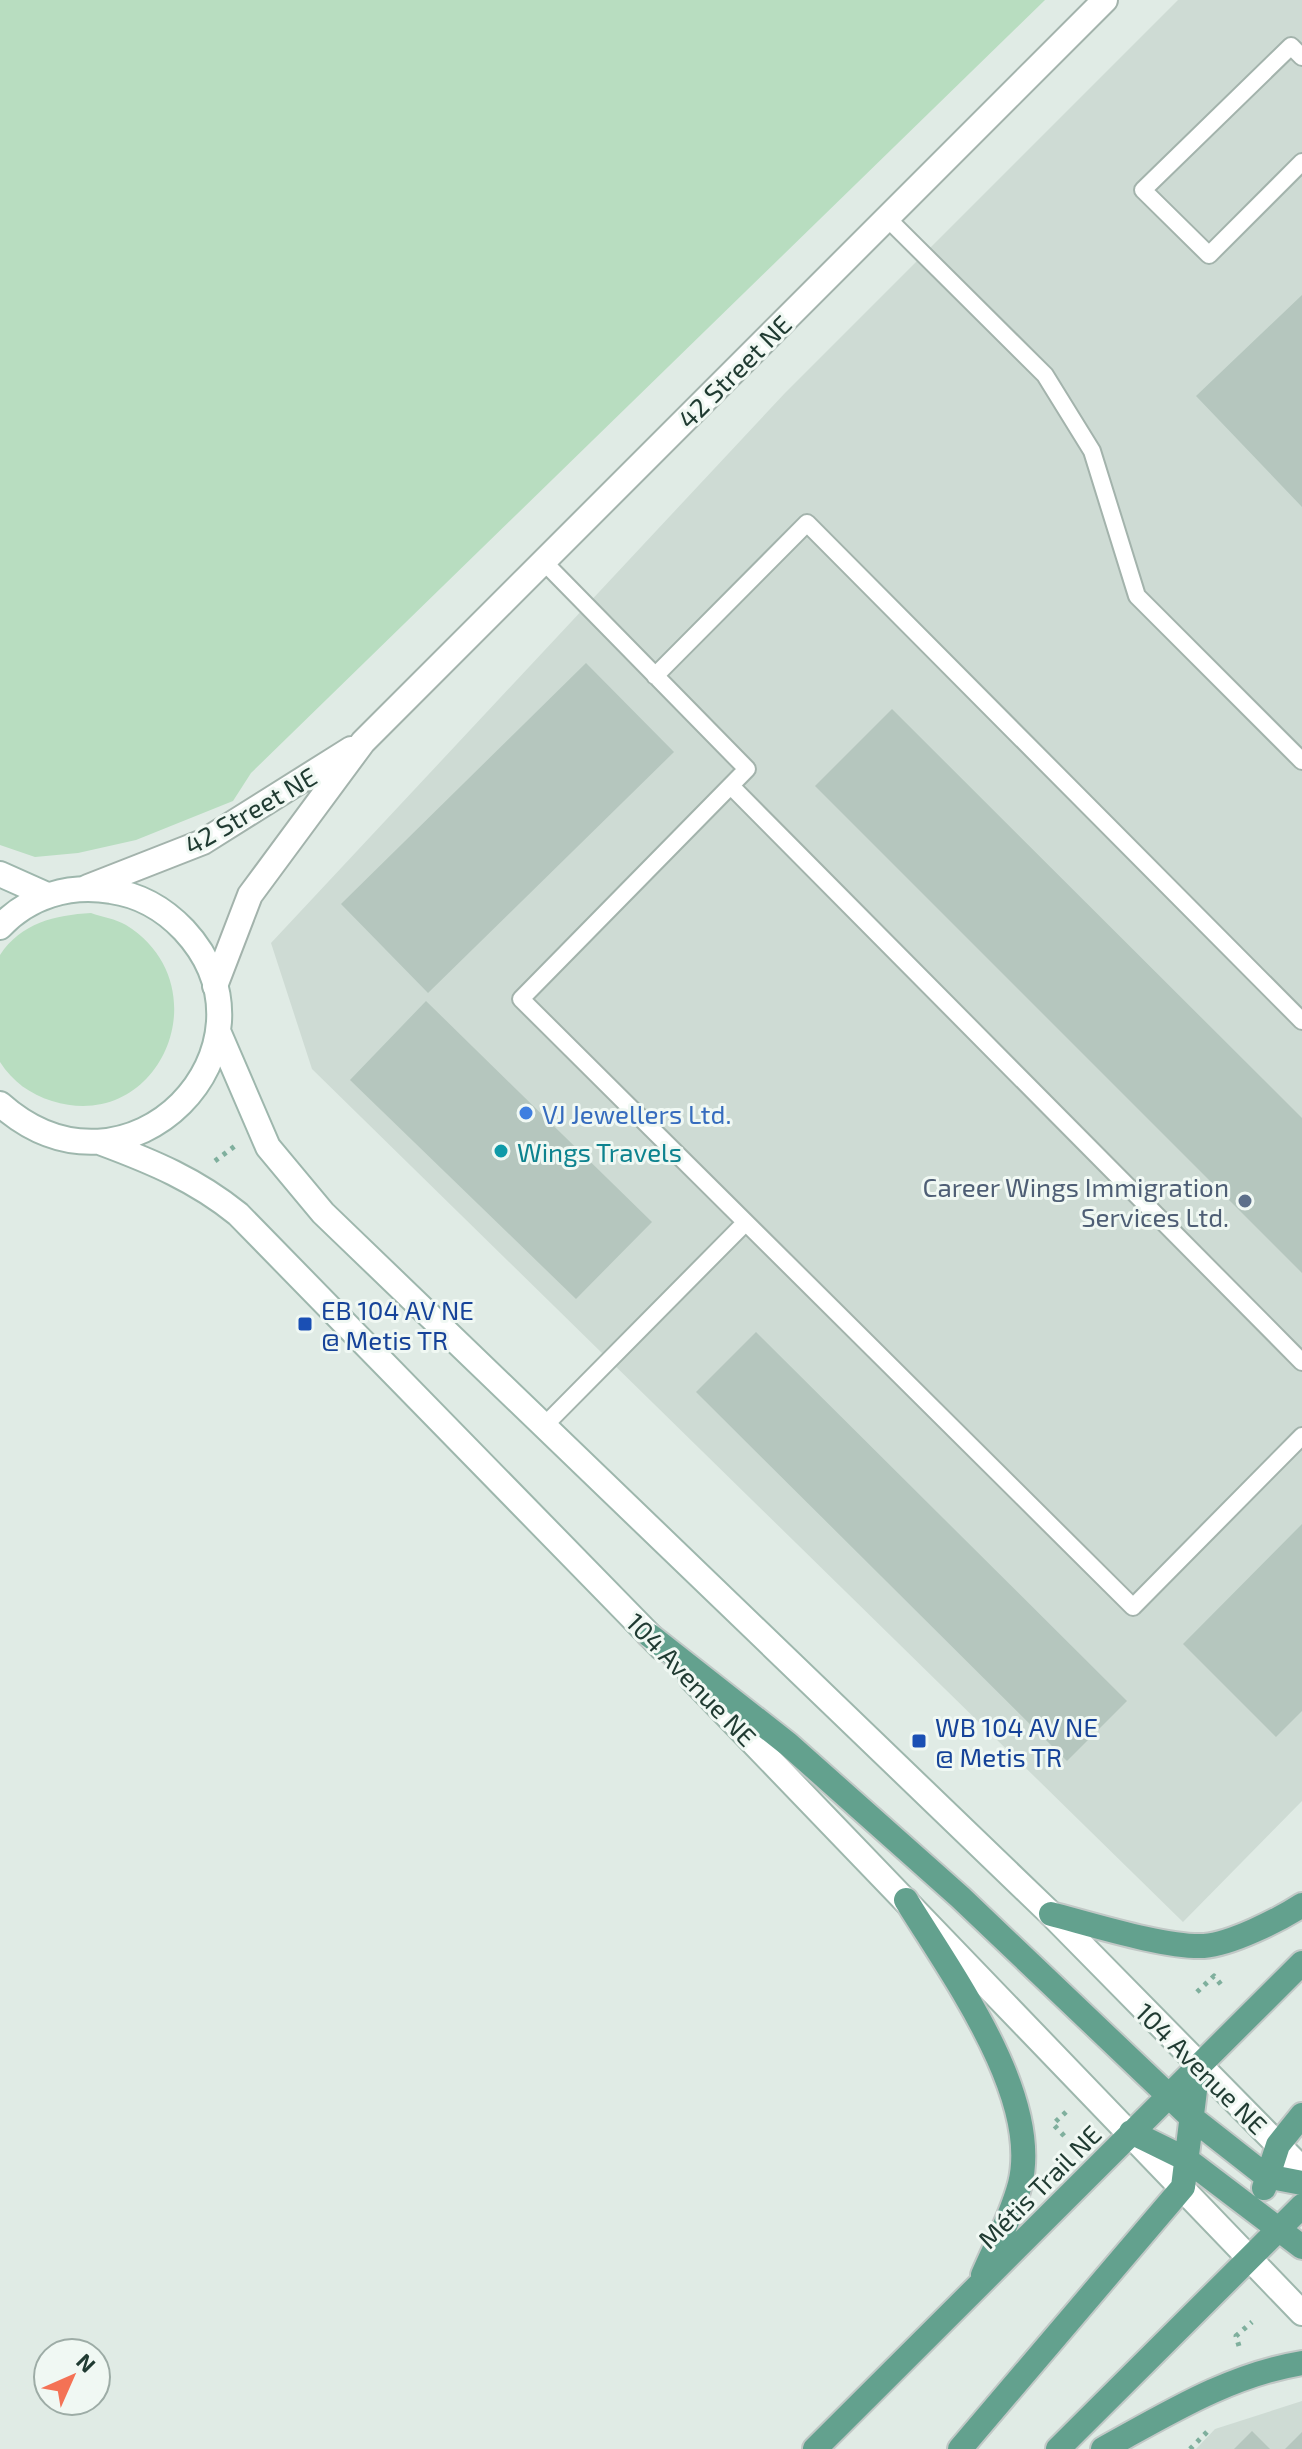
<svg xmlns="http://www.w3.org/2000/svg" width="1302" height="2449" viewBox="0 0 1302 2449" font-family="'Exo 2',sans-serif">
  <rect width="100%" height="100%" fill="#e0ebe5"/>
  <path fill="#cedbd4" d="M1178 0H1302V1801L1183 1922 312 1069 271 943 785 393Z
    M1302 2401V2449H1196L1215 2429Z"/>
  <path fill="#b8ddc0" d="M0 0H1045L251 773 233 801 136 840 78 853 35 857 0 845Z
    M91 913C102 917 116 919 126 925 223 985 161 1135 52 1101 30 1094 13 1082 0 1062V955C21 923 55 915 91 913Z"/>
  <path fill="#b5c6be" d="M1302 295V507L1196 396Z
    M586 663 674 752 428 993 341 904Z
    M892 709 1302 1118V1273L815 786Z
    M426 1001 652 1222 576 1299 350 1080Z
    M756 1332 1127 1701 1067 1761 696 1392Z
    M1302 1524V1711L1276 1737 1183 1644Z
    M1252 2431 1270 2449H1234Z
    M1302 2432V2449H1285Z"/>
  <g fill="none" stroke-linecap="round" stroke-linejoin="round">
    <defs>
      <path id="lane" d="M1302 57 1291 46 1143 190 1209 255 1302 162
        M887 218 1045 375 1092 451 1137 596 1302 761
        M543 561 747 769 521 999 1133 1607 1302 1436
        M655 676 807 523 1302 1021
        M731 786 1302 1362
        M544 1426 745 1223"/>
      <path id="street" d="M88 887 203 842 351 749
        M215 986 250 895 363 742 1105 0"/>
      <path id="secondary" d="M0 874 47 895
        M0 927C29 896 70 884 111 891 140 895 164 909 184 930 292 1046 129 1219 0 1104
        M218 1031 268 1147 323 1213 1051 1914 1302 2169
        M102 1143C153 1162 196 1180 238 1214L662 1648
        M691 1678 1302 2313"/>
      <path id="primary" d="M649 1635 788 1744 960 1897 1192 2118 1266 2176 1302 2183
        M906 1900C950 1972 1042 2096 1020 2184 1012 2215 996 2245 983 2275
        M1051 1914C1090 1924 1166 1948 1204 1946 1231 1944 1279 1920 1302 1905
        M1131 2132 1186 2159 1302 2247
        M1264 2188 1278 2145 1302 2115
        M815 2449 1302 1963
        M960 2449 1183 2187 1198 2066
        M1058 2449 1302 2206
        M1103 2449C1167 2414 1229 2375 1302 2363"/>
    </defs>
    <use href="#lane" stroke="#a3b3ac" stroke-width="20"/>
    <use href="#street" stroke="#a3b3ac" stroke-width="28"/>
    <use href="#secondary" stroke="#9eb7ad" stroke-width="28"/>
    <use href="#primary" stroke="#c1c8c6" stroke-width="28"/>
    <path stroke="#7faf9d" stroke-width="5" stroke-dasharray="4 6" stroke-linecap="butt" d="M215 1161 235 1146
      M1197 1992 1214 1976 1223 1987
      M1066 2112 1053 2124 1068 2140
      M1239 2346 1236 2336 1252 2322
      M1190 2449 1209 2430"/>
    <use href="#lane" stroke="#fff" stroke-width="16"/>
    <use href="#street" stroke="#fff" stroke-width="24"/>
    <use href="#secondary" stroke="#fff" stroke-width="24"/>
    <use href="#primary" stroke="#63a18e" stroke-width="24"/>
  </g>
  <circle fill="#3f7fe0" stroke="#f0f8f3" stroke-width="3" cx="526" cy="1113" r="8"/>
  <circle fill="#0f9aa8" stroke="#f0f8f3" stroke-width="3" cx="501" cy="1151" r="8"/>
  <circle fill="#5c6f8a" stroke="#f0f8f3" stroke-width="3" cx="1245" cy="1201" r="8"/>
  <g fill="#1a4fb4" stroke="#f0f8f3" stroke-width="3">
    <rect x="297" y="1316" width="16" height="16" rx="4"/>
    <rect x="911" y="1733" width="16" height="16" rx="4"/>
  </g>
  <g text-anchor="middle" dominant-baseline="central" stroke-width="6" stroke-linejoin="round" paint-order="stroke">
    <g font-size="26" fill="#203b32" stroke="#f0f8f3">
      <text transform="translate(734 371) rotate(-45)">42 Street NE</text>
      <text transform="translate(250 810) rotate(-30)">42 Street NE</text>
      <text transform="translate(692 1679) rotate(46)">104 Avenue NE</text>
      <text transform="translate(1202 2068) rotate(45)">104 Avenue NE</text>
      <text transform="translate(1039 2186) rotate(-45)">Métis Trail NE</text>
    </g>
    <g font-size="26" fill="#366cbe" stroke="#f0f8f3" text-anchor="start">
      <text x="542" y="1113">VJ Jewellers Ltd.</text>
    </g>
    <g font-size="26" fill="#0d838f" stroke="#f0f8f3" text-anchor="start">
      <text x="517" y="1151">Wings Travels</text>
    </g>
    <g font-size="26" fill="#4e5e75" stroke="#f0f8f3" text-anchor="end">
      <text x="1229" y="1186">Career Wings Immigration<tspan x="1229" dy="30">Services Ltd.</tspan></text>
    </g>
    <g font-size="26" fill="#164399" stroke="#f0f8f3" text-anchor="start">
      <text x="321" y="1309">EB 104 AV NE<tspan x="321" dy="30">@ Metis TR</tspan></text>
      <text x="935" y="1726">WB 104 AV NE<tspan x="935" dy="30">@ Metis TR</tspan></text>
    </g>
  </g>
  <g transform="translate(72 2377) rotate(45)"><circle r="38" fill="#f0f8f3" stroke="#9daca6" stroke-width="2"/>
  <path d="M0-6L14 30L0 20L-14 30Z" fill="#f47255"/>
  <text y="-12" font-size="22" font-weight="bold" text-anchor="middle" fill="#203b32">N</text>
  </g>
</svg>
